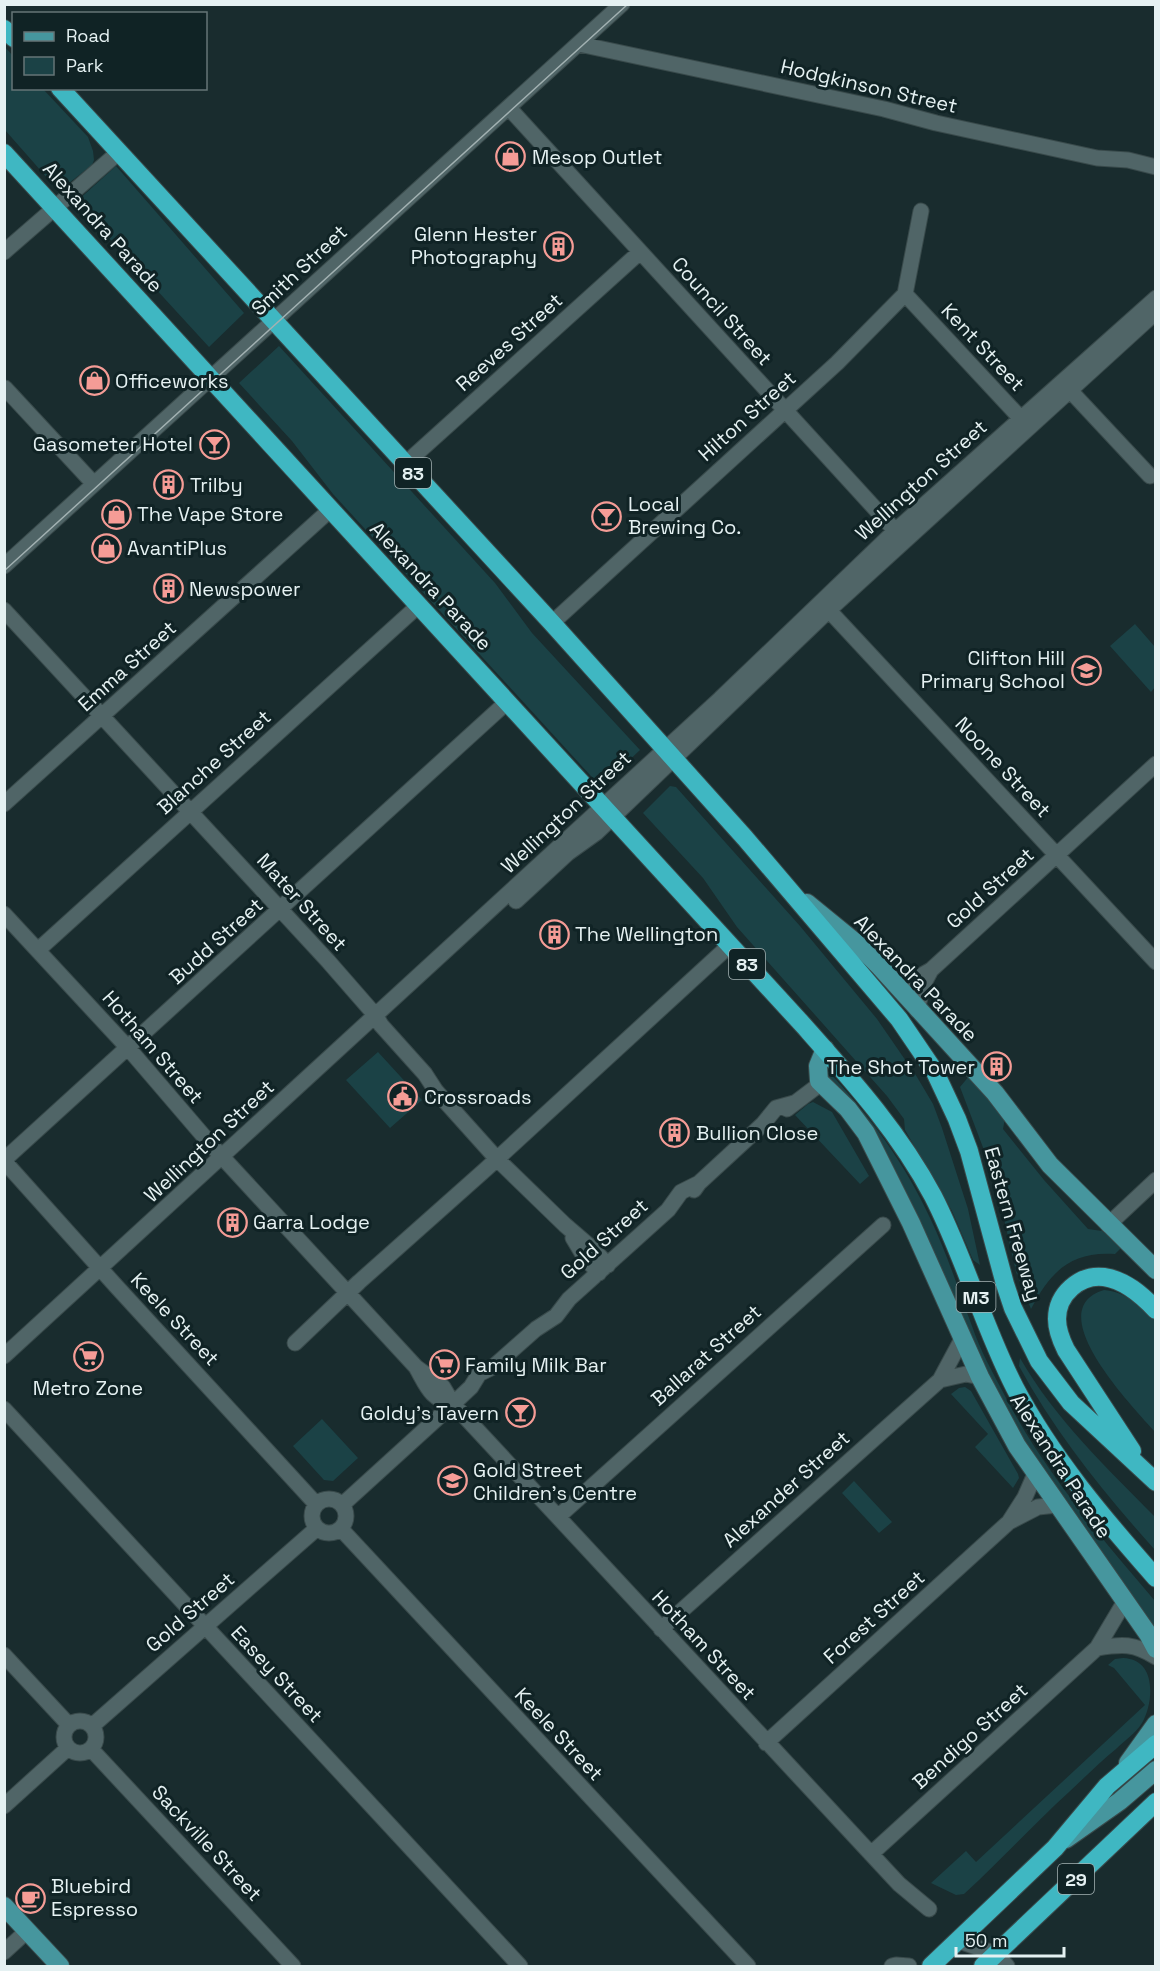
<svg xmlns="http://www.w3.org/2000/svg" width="1160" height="1971" viewBox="0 0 1160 1971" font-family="'Space Grotesk',sans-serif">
  <rect width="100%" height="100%" fill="#192c2e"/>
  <path fill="#1b4246" d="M4 46 13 56 14 88 43 89 88 137 93 151 94 160 92 165 69 183H61L49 180 5 130Z
    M116 166 244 313 209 347 76 202Z
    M279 346 495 583 532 633 640 750 601 787 333 494 292 441 239 383Z
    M1135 624 1155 647V687L1151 692 1110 646Z
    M670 786 676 787 800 926 877 1019 917 1077 933 1104 942 1128 968 1209 980 1265 973 1260 952 1211 905 1130 904 1119 887 1096 737 927 703 878 643 813Z
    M378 1052 422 1100 390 1128 346 1080Z
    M825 1068C868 1113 905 1163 931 1220 947 1254 959 1291 972 1326 980 1350 993 1373 1005 1396 1044 1472 1100 1536 1155 1601V1635L1019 1439 916 1221 829 1085Z
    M970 1075 1005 1118 1003 1129 1044 1180 1088 1229 1102 1231 1123 1246 1115 1254C1071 1251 1051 1271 1031 1309L1016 1272 995 1179 960 1087Z
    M813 1102 832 1112 869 1176 860 1184 795 1115 808 1104Z
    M1104 1290C1126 1292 1141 1306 1155 1320V1432C1134 1408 1038 1310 1104 1290Z
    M1020 1358C1055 1419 1107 1468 1155 1517V1550C1104 1493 1056 1434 1019 1366Z
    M965 1387 971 1391 1018 1474 1019 1478 1013 1488 975 1447 988 1434 951 1394 959 1388Z
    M322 1419 358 1458 333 1481 324 1480 293 1446Z
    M854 1481 892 1522 879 1533 842 1493Z
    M1123 1658C1157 1659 1154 1702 1142 1723 1135 1734 1125 1740 1116 1749 1100 1762 1085 1777 1069 1792 1033 1825 1000 1861 964 1894L956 1895 931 1883 966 1851 976 1862 1145 1705 1114 1668 1108 1665 1115 1659Z"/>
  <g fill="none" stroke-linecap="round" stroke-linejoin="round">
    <defs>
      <path id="minor" d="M579 44 884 109 936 123 1097 158 1128 160 1156 167
        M509 108 901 537
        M4 252 119 152
        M905 294 1026 424
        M1064 384 1150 476
        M5 388 94 484
        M405 464 640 252
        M4 566 622 4
        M823 604 1156 962
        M4 610 328 961 376 1016 381 1025 425 1074 436 1091 497 1159 565 1225 594 1250 608 1265
        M552 623 837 363 905 294 921 211
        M4 804 330 510
        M516 901 568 853 596 833 829 610 1156 312
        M4 914 129 1049 213 1147 416 1367C427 1386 430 1399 453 1404
        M38 950 418 606
        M896 985 908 983 931 970 1156 764
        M917 1010 923 985 931 970
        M787 1109 820 1084
        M4 1160 507 702
        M4 1161 116 1286 316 1504
        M694 1190 699 1183 763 1124 776 1108 794 1103
        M1108 1225 1156 1180
        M573 1238 585 1258 599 1273
        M295 1343 359 1282 486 1169 730 945
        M4 1356 720 699 895 531 1156 298
        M416 1367 443 1387 453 1404 899 1884 929 1909
        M940 1380 966 1374 980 1377
        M4 1409 520 1966
        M312 1516a17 17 0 1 1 34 0a17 17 0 1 1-34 0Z
        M342 1505 453 1404 471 1387 479 1374 493 1367 536 1329 556 1316 569 1299 668 1210 681 1192 699 1183
        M559 1516 883 1225
        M1009 1522 1038 1507 1057 1505
        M341 1529 748 1966
        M661 1629 940 1380 962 1339
        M1097 1648C1122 1644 1134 1643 1156 1657
        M4 1655 69 1725
        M64 1737a16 16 0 1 1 32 0a16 16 0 1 1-32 0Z
        M92 1726 316 1529
        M766 1743 1009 1522 1025 1497 1035 1474
        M91 1749 293 1966
        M4 1806 68 1748
        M871 1854 1097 1648 1125 1601
        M959 1941 996 1954 1007 1966
        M4 1952 27 1931
        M892 1966 896 1965 909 1966"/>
      <path id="major" d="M807 903 856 943 880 967 995 1093 1050 1165 1156 1270
        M825 1049 818 1066 819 1081 848 1109 866 1133 911 1223 980 1377 1017 1446 1148 1634 1156 1649
        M1128 1763 1156 1724
        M1066 1839 1120 1801 1156 1770
        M4 1906 60 1966"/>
      <path id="highway" d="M4 29 14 38
        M60 88 552 623 745 838 899 1019 935 1072 957 1119 969 1151 1005 1284 1013 1308 1039 1361 1071 1403 1156 1482
        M4 153 804 1026C851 1079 899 1132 933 1196 965 1258 983 1326 1015 1388 1052 1458 1104 1519 1156 1578
        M1132 1451 1066 1350C1061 1340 1057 1330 1057 1319 1057 1294 1080 1274 1104 1277 1125 1280 1142 1295 1156 1310
        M931 1966 1055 1848 1107 1786 1156 1744
        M983 1966 1156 1802"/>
    </defs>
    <use href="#minor" stroke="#394a4b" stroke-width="17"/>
    <use href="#major" stroke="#394a4b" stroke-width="20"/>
    <use href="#highway" stroke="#394a4b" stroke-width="20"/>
    <use href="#minor" stroke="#506567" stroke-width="15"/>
    <use href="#major" stroke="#46969e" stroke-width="18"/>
    <use href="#highway" stroke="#3fb7c2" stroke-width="18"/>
    <path stroke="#a2b1b2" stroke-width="1.5" d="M4 571 628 4"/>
  </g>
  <defs>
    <symbol id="shop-ring" viewBox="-11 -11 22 22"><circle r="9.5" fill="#102325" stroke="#f59c96" stroke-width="1.5"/><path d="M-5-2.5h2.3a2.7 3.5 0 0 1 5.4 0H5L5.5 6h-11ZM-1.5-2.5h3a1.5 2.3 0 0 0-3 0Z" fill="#f59c96"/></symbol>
    <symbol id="building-ring" viewBox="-11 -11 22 22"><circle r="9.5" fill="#102325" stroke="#f59c96" stroke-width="1.5"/><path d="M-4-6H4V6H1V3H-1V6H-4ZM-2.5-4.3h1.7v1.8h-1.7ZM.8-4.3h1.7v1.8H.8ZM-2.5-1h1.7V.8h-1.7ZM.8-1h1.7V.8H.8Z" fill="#f59c96"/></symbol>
    <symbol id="bar-ring" viewBox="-11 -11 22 22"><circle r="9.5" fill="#102325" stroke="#f59c96" stroke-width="1.5"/><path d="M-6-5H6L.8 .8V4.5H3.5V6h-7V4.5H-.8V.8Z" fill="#f59c96"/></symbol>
    <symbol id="school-ring" viewBox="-11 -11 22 22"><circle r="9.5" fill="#102325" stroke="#f59c96" stroke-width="1.5"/><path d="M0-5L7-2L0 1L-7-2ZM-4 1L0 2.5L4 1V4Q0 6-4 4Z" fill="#f59c96"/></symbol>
    <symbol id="civic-ring" viewBox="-11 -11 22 22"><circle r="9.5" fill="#102325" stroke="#f59c96" stroke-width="1.5"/><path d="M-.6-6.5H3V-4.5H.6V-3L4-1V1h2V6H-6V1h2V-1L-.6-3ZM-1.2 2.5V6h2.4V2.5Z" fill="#f59c96"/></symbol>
    <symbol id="supermarket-ring" viewBox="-11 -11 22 22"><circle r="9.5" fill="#102325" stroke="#f59c96" stroke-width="1.5"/><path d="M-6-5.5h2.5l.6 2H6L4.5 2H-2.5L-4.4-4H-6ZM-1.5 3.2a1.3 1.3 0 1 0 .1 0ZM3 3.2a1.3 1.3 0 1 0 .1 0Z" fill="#f59c96"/></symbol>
    <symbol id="cafe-ring" viewBox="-11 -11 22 22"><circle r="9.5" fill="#102325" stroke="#f59c96" stroke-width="1.5"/><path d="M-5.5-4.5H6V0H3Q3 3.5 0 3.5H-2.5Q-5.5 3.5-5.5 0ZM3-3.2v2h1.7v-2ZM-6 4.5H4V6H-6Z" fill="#f59c96"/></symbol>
  </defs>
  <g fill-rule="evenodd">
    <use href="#shop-ring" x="494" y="140" width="33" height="33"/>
    <use href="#building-ring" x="542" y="230" width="33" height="33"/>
    <use href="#shop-ring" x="78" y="364" width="33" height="33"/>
    <use href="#bar-ring" x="198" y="428" width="33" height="33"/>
    <use href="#building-ring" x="152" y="468" width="33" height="33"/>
    <use href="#shop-ring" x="100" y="498" width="33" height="33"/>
    <use href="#bar-ring" x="590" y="500" width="33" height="33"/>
    <use href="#shop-ring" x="90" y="532" width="33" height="33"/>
    <use href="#building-ring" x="152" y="572" width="33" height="33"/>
    <use href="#school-ring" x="1070" y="654" width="33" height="33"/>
    <use href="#building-ring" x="538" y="918" width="33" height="33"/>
    <use href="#building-ring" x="980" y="1050" width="33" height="33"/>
    <use href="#civic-ring" x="386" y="1080" width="33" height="33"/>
    <use href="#building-ring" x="658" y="1116" width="33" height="33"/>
    <use href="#building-ring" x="216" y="1206" width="33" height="33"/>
    <use href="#supermarket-ring" x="72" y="1340" width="33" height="33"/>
    <use href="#supermarket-ring" x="428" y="1348" width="33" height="33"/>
    <use href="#bar-ring" x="504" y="1396" width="33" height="33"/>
    <use href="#school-ring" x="436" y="1464" width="33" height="33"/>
    <use href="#cafe-ring" x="14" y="1882" width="33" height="33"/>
  </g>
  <g text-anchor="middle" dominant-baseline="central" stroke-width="6" stroke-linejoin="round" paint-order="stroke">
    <g fill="#102325" stroke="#a5b3b4" stroke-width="1.5">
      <rect x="395" y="458" width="36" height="30" rx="4.5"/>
      <rect x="729" y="949" width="36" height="30" rx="4.5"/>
      <rect x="956.5" y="1282" width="39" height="30" rx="4.5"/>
      <rect x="1058" y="1864" width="36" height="30" rx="4.5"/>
    </g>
    <g font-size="18" font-weight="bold" fill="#e5f1f2">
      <text x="413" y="473">83</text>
      <text x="747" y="964">83</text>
      <text x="976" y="1297">M3</text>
      <text x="1076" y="1879">29</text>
    </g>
    <g font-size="20" fill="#e5f1f2" stroke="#102325">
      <text transform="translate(869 86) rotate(13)">Hodgkinson Street</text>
      <text transform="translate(103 227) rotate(48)">Alexandra Parade</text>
      <text transform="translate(299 270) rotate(-43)">Smith Street</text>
      <text transform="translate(722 311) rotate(48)">Council Street</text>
      <text transform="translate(509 342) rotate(-42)">Reeves Street</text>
      <text transform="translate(983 347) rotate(47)">Kent Street</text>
      <text transform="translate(747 416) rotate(-42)">Hilton Street</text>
      <text transform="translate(921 480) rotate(-42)">Wellington Street</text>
      <text transform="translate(431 586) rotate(47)">Alexandra Parade</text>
      <text transform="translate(127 666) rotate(-42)">Emma Street</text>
      <text transform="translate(214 762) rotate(-42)">Blanche Street</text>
      <text transform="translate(1003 767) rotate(47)">Noone Street</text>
      <text transform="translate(566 812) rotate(-43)">Wellington Street</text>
      <text transform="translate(990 888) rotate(-42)">Gold Street</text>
      <text transform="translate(302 902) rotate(48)">Mater Street</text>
      <text transform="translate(216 941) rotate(-42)">Budd Street</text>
      <text transform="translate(916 978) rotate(46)">Alexandra Parade</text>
      <text transform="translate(153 1047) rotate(49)">Hotham Street</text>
      <text transform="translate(209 1141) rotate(-43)">Wellington Street</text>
      <text transform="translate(1013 1224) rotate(74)">Eastern Freeway</text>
      <text transform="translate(604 1239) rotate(-42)">Gold Street</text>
      <text transform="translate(175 1319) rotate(47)">Keele Street</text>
      <text transform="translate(706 1355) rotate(-42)">Ballarat Street</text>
      <text transform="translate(1061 1466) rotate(57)">Alexandra Parade</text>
      <text transform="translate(786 1489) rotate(-42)">Alexander Street</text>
      <text transform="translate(190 1612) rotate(-41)">Gold Street</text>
      <text transform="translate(874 1617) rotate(-42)">Forest Street</text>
      <text transform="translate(704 1645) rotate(47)">Hotham Street</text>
      <text transform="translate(277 1674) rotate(47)">Easey Street</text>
      <text transform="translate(559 1734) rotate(47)">Keele Street</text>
      <text transform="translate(970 1736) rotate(-42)">Bendigo Street</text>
      <text transform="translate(207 1843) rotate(47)">Sackville Street</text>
    </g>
    <g font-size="20" fill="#e5f1f2" stroke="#102325" text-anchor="start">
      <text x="532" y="157">Mesop Outlet</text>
      <text x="537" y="234" text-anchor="end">Glenn Hester<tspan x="537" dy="23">Photography</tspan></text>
      <text x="115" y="381">Officeworks</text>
      <text x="193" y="444" text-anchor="end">Gasometer Hotel</text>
      <text x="190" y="485">Trilby</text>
      <text x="628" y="504">Local<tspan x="628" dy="23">Brewing Co.</tspan></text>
      <text x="137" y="514">The Vape Store</text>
      <text x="127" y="548">AvantiPlus</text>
      <text x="189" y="589">Newspower</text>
      <text x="1065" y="658" text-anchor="end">Clifton Hill<tspan x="1065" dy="23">Primary School</tspan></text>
      <text x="575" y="934">The Wellington</text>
      <text x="975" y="1067" text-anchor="end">The Shot Tower</text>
      <text x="424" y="1097">Crossroads</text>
      <text x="696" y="1133">Bullion Close</text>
      <text x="253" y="1222">Garra Lodge</text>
      <text x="465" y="1365">Family Milk Bar</text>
      <text x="88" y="1388" text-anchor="middle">Metro Zone</text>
      <text x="499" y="1413" text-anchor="end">Goldy's Tavern</text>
      <text x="473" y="1470">Gold Street<tspan x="473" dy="23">Children's Centre</tspan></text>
      <text x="51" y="1886">Bluebird<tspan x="51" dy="23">Espresso</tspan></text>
    </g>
  </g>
  <rect width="1160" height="1971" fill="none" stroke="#e5f1f2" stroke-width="12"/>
  <rect x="12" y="12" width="195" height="78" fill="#102325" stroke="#657577" stroke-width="1.5"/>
  <rect x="24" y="32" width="30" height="9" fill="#46969e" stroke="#657577" stroke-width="1.5"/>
  <text x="66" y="42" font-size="18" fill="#e5f1f2">Road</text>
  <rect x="24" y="57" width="30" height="18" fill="#1b4246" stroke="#657577" stroke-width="1.5"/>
  <text x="66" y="72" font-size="18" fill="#e5f1f2">Park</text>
  <path d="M956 1947v9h108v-9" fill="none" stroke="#e5f1f2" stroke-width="3"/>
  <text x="965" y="1947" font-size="18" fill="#e5f1f2" stroke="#102325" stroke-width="4.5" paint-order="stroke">50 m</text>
</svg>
